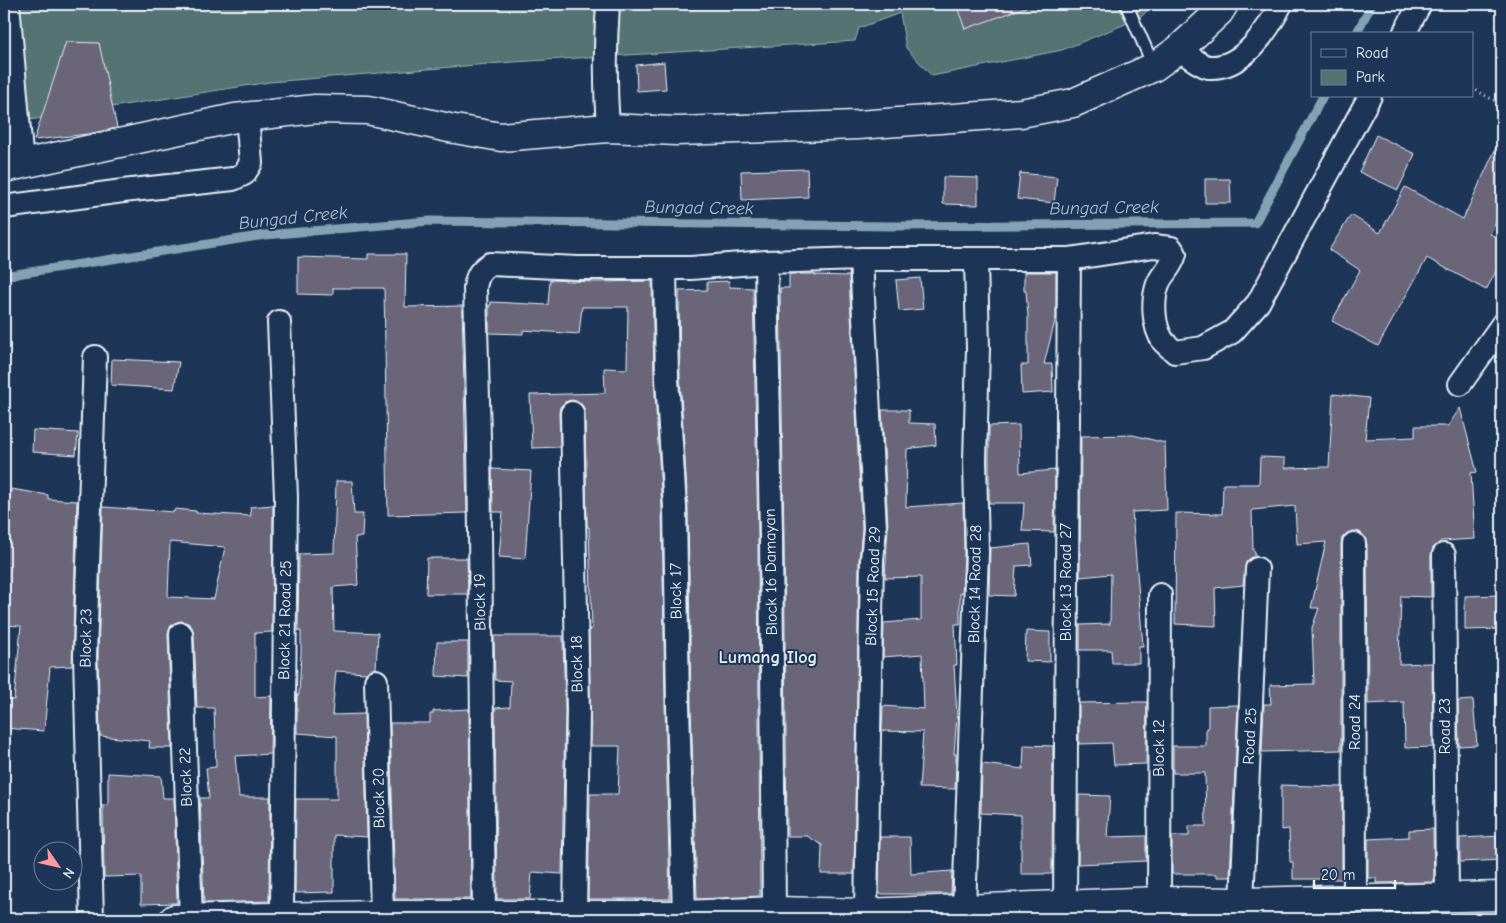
<svg xmlns="http://www.w3.org/2000/svg" width="1506" height="923" viewBox="0 0 1506 923" font-family="'Comic Neue',sans-serif">
  <rect width="100%" height="100%" fill="#1d3557"/>
  <filter id="ink" filterUnits="userSpaceOnUse"><feTurbulence type="fractalNoise" baseFrequency=".02" numOctaves="2"/><feDisplacementMap in="SourceGraphic" scale="10" xChannelSelector="R" yChannelSelector="G"/><feConvolveMatrix kernelMatrix="1 2 1 2 8 2 1 2 1" color-interpolation-filters="sRGB"/></filter>
  <g filter="url(#ink)">
    <path fill="#547372" stroke="#9eb2b5" d="M4 4H1154L1140 18 1062 50 932 76 906 48 900 13 859 28 855 41 513 62 270 82 4 124Z"/>
    <g fill="none" stroke-linecap="round" stroke-linejoin="round">
      <path stroke="#84a2b4" stroke-width="9" d="M1356 34 1372 4
        M4 276 265 235 430 221 893 226 1255 223 1323 96"/>
    </g>
    <path fill="#6a6579" stroke="#e8f1f8" fill-rule="evenodd" d="M956 4H1025L1026 7 965 29Z
      M66 42 99 43 117 128 88 134 34 140Z
      M664 62 666 89 637 91 636 65Z
      M1376 135 1415 154 1398 190 1359 172Z
      M1502 135V208L1490 234 1502 240V261L1486 290 1427 258 1378 346 1332 321 1360 270 1329 250 1351 215 1380 233 1405 187 1463 219Z
      M807 169 808 197 742 200 741 171Z
      M1020 173 1057 177 1054 203 1017 199Z
      M943 177 978 178V205L943 204Z
      M1205 179H1230L1231 203H1205Z
      M368 254H406L405 307 462 306 467 513 388 515 384 288H333V295L298 294V257L368 259Z
      M1024 272H1056V317L1044 364H1052L1053 392 1022 394 1021 365H1028V316L1026 291H1024Z
      M789 274H815V275L849 276 862 528 859 560 854 874H821L822 845 807 836H787L784 536 780 288H789Z
      M920 278 923 309 899 311 896 280Z
      M550 280 595 282 652 281 654 378 662 508 665 705 670 899H588L590 794H618L620 746H591L589 629H592L589 527H587L585 413 583 406 578 401 571 400 565 402 560 407 559 413 560 447 532 448 530 395 605 393 604 368 627 369 628 307H582L579 334 523 330V334L489 333V305H491V302L548 305Z
      M729 281V287L753 288 758 536 760 896 697 899 691 705 688 508 680 377 679 291 707 290V282Z
      M112 359 179 362 174 389 111 385Z
      M1333 394 1369 398 1365 439 1415 437V426H1448L1460 408 1477 472 1471 473 1475 539 1441 541 1433 548 1431 555V597L1401 596 1399 664 1432 663 1433 747 1405 748 1404 702 1368 704 1367 544 1365 537 1360 532 1353 531 1347 533 1342 538 1341 544V750L1262 752 1264 704H1271L1270 685 1314 684 1312 628 1319 608H1311L1326 542 1297 544 1295 506 1252 510 1253 551H1255V556L1251 558 1246 562 1243 585 1215 588 1216 626 1175 624 1176 513 1222 514 1223 484H1259L1260 457 1285 458V468L1329 467Z
      M882 410H909V423L935 424 936 445 907 449 906 507 963 503 964 553 962 593H960V624H955L957 665H954L957 715 954 754H956V760L955 789 919 788 923 732 882 731 883 706 924 709 922 654 883 657 884 623 921 620V577L885 578 888 527Z
      M1019 425 1020 473 1055 470 1054 532 1022 531 1024 503H989V426Z
      M33 430 78 433 76 455 32 452Z
      M1133 435 1165 443 1167 510 1132 512 1143 646H1139V663H1112L1111 650H1080V625L1110 624 1111 574 1080 577 1081 436Z
      M492 469 531 471 525 559 499 557 503 512H493Z
      M336 481H352L354 514H363L362 537H355L358 585 333 587 334 631 378 633 376 668 366 673 336 671 332 715 364 714 367 837 334 835V892L295 893 296 799H337V736L297 733V695H299L301 653V631H298L299 554 334 553Z
      M11 489 48 495V499L77 501 72 666 50 667 44 731 4 728V699L14 700 21 626 4 625V536Z
      M273 505 272 632 255 633V697L271 696 270 754 235 756 239 797H270L269 901 204 903 200 798H209L206 768 216 767 214 708H197L194 634 192 627 188 623 181 621 174 623 170 627 168 634 172 748H149L150 741 100 736 98 656 103 507 174 512 175 509 196 511V513L251 516 250 507ZM170 542 225 547 214 599 168 597Z
      M1030 544 1032 565 1016 566 1014 596 989 595 990 548Z
      M427 558H467L468 594H426Z
      M1501 595V629L1465 630V596Z
      M1026 631 1050 632V662L1025 661Z
      M494 636H563L565 710 562 874 532 872 530 899H497L495 708 510 707 511 681 495 680Z
      M437 642H468V678L436 676Z
      M1473 700 1477 745 1459 746 1458 701Z
      M1139 702H1147L1146 764 1114 765 1112 743 1079 744V703Z
      M1238 705 1230 877H1217V874H1172V836H1189V826H1206L1205 773H1173V746H1206V729H1208V706Z
      M469 709 471 899H395L390 723H430V714H433V711Z
      M1024 745 1053 746 1052 874H1021V815L981 813 982 764 1023 769Z
      M108 773 161 776 163 798H174L177 903 141 904V876L104 877 103 805H108Z
      M1281 785 1342 787V879H1293V862H1290L1289 829 1281 830Z
      M1079 795 1110 796 1107 837 1146 836V861L1078 864Z
      M1433 829 1434 882 1376 883V878H1368V839L1409 837V830Z
      M1502 836V860L1460 862V838Z
      M880 837H910L911 874 952 871 951 894H879Z"/>
    <g fill="none" stroke-linecap="round" stroke-linejoin="round">
      <defs>
        <path id="service" d="M1126 4 1154 67"/>
        <path id="minor" d="M8 4 22 165
          M608 4C605 45 605 86 608 128
          M1404 34 1420 4
          M1179 49C1186 54 1201 66 1209 67 1243 69 1268 30 1281 4
          M4 207 123 191 233 179 244 174 251 163 247 116
          M861 259 875 528 872 560 866 913
          M766 262 771 536 774 911
          M665 268 667 378 675 508 678 705 684 915
          M279 322 286 497 282 906 283 918
          M1460 384 1502 325
          M572 413 578 710 575 914
          M1354 544 1355 899
          M1444 555 1447 896
          M181 634 191 919
          M376 681 382 915
          M1159 901 1160 595
          M1242 902 1257 569
          M1065 905 1069 259
          M964 909 977 553 975 460 978 349 976 259
          M484 915 479 437 475 288C477 276 479 271 490 264L578 268H691L766 262 861 259H1069L1154 246 1171 248 1175 254C1171 269 1162 273 1158 284 1152 301 1153 326 1163 341 1166 345 1171 348 1175 352L1203 348 1232 332 1258 303 1370 96
          M92 919 85 656 95 357"/>
        <path id="tertiary" d="M4 168 235 118 315 109 368 110 449 128 501 137 608 128 677 131 858 125 1021 113 1073 103 1154 67 1179 49 1219 12 1224 4
          M174 919 382 915H684L774 911 866 913 1159 901 1242 902 1502 896"/>
      </defs>
      <use href="#service" stroke="#e8f1f8" stroke-width="15"/>
      <use href="#minor" stroke="#e8f1f8" stroke-width="26"/>
      <use href="#tertiary" stroke="#e8f1f8" stroke-width="31"/>
      <path stroke="#e8f1f8" stroke-width="3" stroke-dasharray="1 4" stroke-linecap="butt" d="M1472 88 1502 105"/>
      <use href="#service" stroke="#1d3557" stroke-width="11"/>
      <use href="#minor" stroke="#1d3557" stroke-width="22"/>
      <use href="#tertiary" stroke="#1d3557" stroke-width="28"/>
    </g>
  </g>
  <g text-anchor="middle" dominant-baseline="central" stroke-width="4" stroke-linejoin="round" paint-order="stroke">
    <g font-size="16" fill="#e8f1f8" stroke="#1d3557">
      <text transform="translate(771 572) rotate(-91)">Block 16 Damayan</text>
      <text transform="translate(1066 582) rotate(-90)">Block 13 Road 27</text>
      <text transform="translate(975 584) rotate(-89)">Block 14 Road 28</text>
      <text transform="translate(873 586) rotate(-88)">Block 15 Road 29</text>
      <text transform="translate(676 591) rotate(-91)">Block 17</text>
      <text transform="translate(480 602) rotate(-91)">Block 19</text>
      <text transform="translate(285 620) rotate(-89)">Block 21 Road 25</text>
      <text transform="translate(86 638) rotate(-89)">Block 23</text>
      <text transform="translate(577 664) rotate(-91)">Block 18</text>
      <text transform="translate(1355 722) rotate(-90)">Road 24</text>
      <text transform="translate(1445 726) rotate(-90)">Road 23</text>
      <text transform="translate(1250 736) rotate(-87)">Road 25</text>
      <text transform="translate(1159 748) rotate(-90)">Block 12</text>
      <text transform="translate(186 777) rotate(-92)">Block 22</text>
      <text transform="translate(379 798) rotate(-91)">Block 20</text>
    </g>
    <g font-size="18" font-style="italic" fill="#aec3d0" stroke="#1d3557">
      <text transform="translate(699 208) rotate(1)">Bungad Creek</text>
      <text transform="translate(1104 208) rotate(-1)">Bungad Creek</text>
      <text transform="translate(293 218) rotate(-6)">Bungad Creek</text>
    </g>
    <g font-size="18" font-weight="bold" fill="#e8f1f8" stroke="#1d3557">
      <text x="768" y="657">Lumang Ilog</text>
    </g>
  </g>
  <rect width="1506" height="923" fill="none" stroke="#1d3557" stroke-width="20"/>
  <rect x="10" y="10" width="1486" height="903" fill="none" stroke="#e8f1f8" stroke-width="2" filter="url(#ink)"/>
  <rect x="1311" y="32" width="162" height="65" fill="#1d3557" stroke="#6e8097"/>
  <rect x="1321" y="49" width="25" height="8" fill="#1d3557" stroke="#6e8097"/>
  <text x="1356" y="58" font-size="15" fill="#e8f1f8">Road</text>
  <rect x="1321" y="70" width="25" height="15" fill="#547372" stroke="#6e8097"/>
  <text x="1356" y="82" font-size="15" fill="#e8f1f8">Park</text>
  <g transform="translate(58 866) rotate(124)"><circle r="24" fill="#1d3557" stroke="#6e8097"/>
  <path d="M0-4L9 19L0 12L-9 19Z" fill="#ff9aa2"/>
  <text y="-8" font-size="14" font-weight="bold" text-anchor="middle" fill="#e8f1f8">N</text>
  </g>
  <path d="M1314 880v8h81v-8" fill="none" stroke="#e8f1f8" stroke-width="2.5"/>
  <text x="1321" y="880" font-size="15" fill="#e8f1f8" stroke="#1d3557" stroke-width="4" paint-order="stroke">20 m</text>
</svg>
